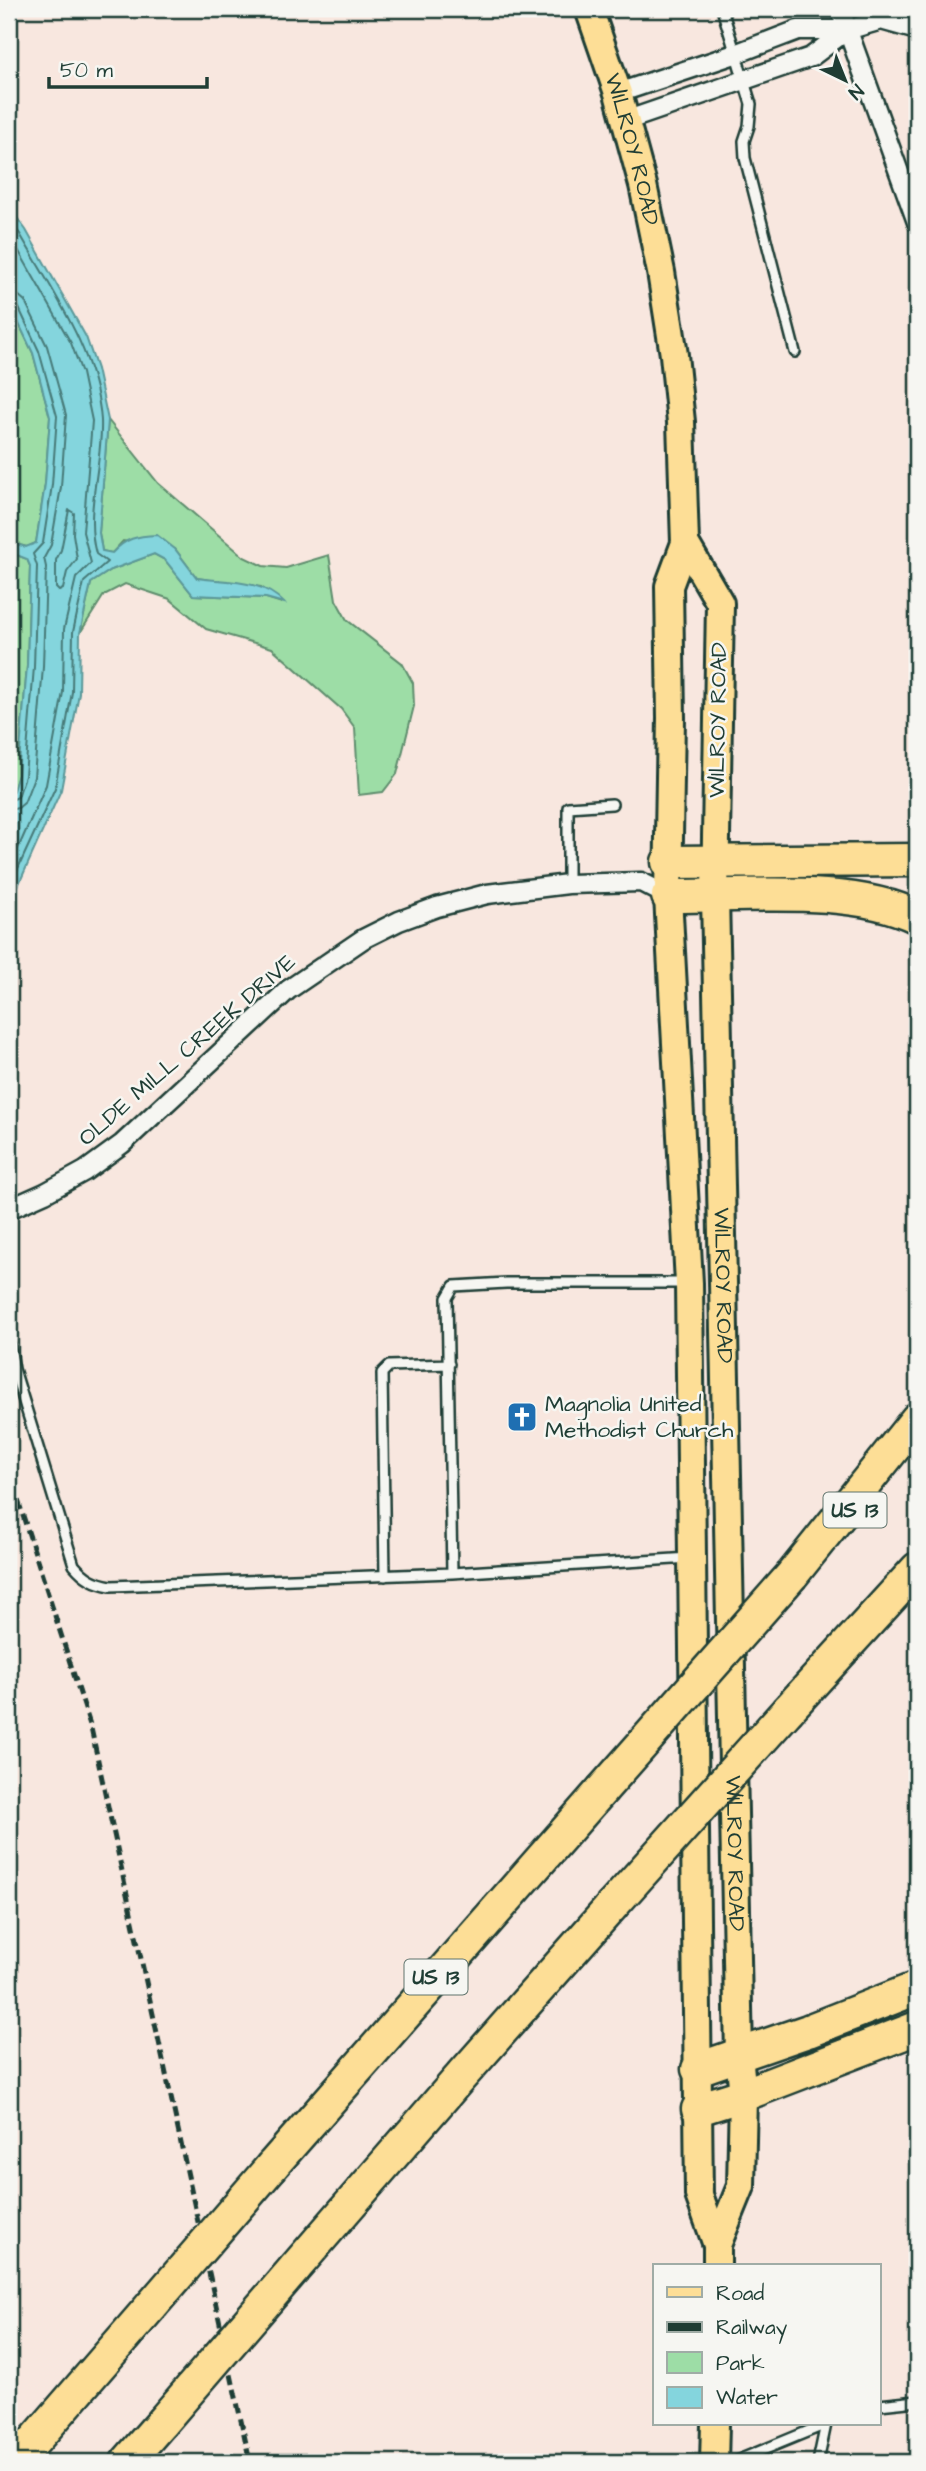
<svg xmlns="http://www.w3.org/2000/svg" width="926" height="2471" viewBox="0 0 926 2471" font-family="'Architects Daughter',sans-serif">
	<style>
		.green { fill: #9ddda6; stroke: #5e8d6d; stroke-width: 2 }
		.water { fill: #84d5dd; stroke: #5c9899; stroke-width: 2 }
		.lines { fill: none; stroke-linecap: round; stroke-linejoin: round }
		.shore { stroke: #477a78; stroke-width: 2 }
		.lane-casing { stroke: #1f3d34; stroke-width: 14 }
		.street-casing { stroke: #1f3d34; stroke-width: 23 }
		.primary-casing { stroke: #1f3d34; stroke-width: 32 }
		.highway-casing { stroke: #1f3d34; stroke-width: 37 }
		.lane { stroke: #f6f6f2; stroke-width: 9 }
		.street { stroke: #f6f6f2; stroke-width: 18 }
		.primary { stroke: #fdde96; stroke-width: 26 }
		.highway { stroke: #fdde96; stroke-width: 32 }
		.rail { stroke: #1f3d34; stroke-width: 5; stroke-dasharray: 10 5; stroke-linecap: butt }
		.highway-bridge-casing { stroke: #1f3d34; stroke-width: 37; stroke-linecap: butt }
		.highway-bridge { stroke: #fdde96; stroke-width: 32 }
		.labels { text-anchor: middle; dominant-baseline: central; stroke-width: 5; stroke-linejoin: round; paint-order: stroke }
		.shield { fill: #f6f6f2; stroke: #60746d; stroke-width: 2 }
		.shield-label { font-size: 21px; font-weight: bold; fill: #1f3d34 }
		.street-label { font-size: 23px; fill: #1f3d34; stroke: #f6f6f2 }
		.poi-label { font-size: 23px; fill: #1f3d34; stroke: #f6f6f2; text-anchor: start }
	</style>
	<rect width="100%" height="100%" fill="#f8e7df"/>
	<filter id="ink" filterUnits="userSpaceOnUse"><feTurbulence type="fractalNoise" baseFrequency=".0143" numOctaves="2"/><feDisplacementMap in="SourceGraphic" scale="14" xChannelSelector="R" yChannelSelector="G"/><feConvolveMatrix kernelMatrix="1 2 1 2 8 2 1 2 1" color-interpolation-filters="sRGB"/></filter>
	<g filter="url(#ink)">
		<path class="green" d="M 9,303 L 33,353 L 50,417 L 45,484 L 36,543 L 27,547 L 9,542 Z
			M 108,420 L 158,483 L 244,557 L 263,566 L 286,568 L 329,555 L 336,600 L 347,620 L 402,663 L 413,683 L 414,706 L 397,774 L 383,792 L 359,795 L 355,728 L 341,709 L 272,648 L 206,629 L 170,599 L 125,584 L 104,595 L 80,633 L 91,583 L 111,570 L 154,554 L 165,560 L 193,595 L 266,598 L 282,603 L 261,587 L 197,578 L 175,549 L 123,541 L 112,553 L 102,551 L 99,533 Z
			M 9,552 L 27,559 L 30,566 L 27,666 L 18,775 L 9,803 Z"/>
		<path class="water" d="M 9,207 L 26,230 L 86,337 L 97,369 L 108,420 L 99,533 L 102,551 L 112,553 C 126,538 136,536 157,535 L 175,549 L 197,578 C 226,582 263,579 284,603 L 266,598 L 193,595 L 165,560 L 154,554 L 111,570 L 91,583 L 80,633 L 79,693 L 61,790 L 18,886 L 9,899 L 9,803 L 18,775 L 27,666 L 30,566 L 27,559 L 9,552 L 9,542 L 26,547 L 36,543 L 45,484 L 50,417 L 33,353 L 9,303 Z"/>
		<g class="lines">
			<path class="shore" d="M 9,219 L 20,234 C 53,292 96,352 101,420 C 103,464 84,511 96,554 L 107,562 L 84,582 L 73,632 L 72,692 L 55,788 L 9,888
				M 9,234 L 71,343 L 82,373 L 92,421 L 83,532 L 91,563 L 76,578 L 64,629 L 63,692 L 46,785 L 9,869
				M 9,293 L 18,295 L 25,301 L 47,346 L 66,415 L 61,487 L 51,545 L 44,558 L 46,567 L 43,667 L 34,777 L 24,803 L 18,808 L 9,810
				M 9,302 L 18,306 L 39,351 L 57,416 L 52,485 L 43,543 L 33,554 L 37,566 L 34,667 L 25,776 L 18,797 L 9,801
				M 69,510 L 74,513 L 73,534 L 77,559 L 67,572 L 63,589 L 59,591 L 56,588 L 56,560 L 61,550 Z"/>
			<g class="lane-casing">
				<path id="lane" d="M 722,9 L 751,104 L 749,126 L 744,141 L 745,158 L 795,352
					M 568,884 L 568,807 L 612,804
					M 9,1341 L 14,1369 L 74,1565 C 85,1578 94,1583 111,1586 L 452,1573 L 690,1558
					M 452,1573 L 447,1298 L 454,1286 L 506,1283 L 685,1283
					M 385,1576 L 382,1373 L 389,1366 L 449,1364
					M 879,2405 L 917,2401
					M 734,2462 L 826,2424
					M 818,2462 L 826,2424"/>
			</g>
			<g class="street-casing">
				<path id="street" d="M 840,9 L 917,222
					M 881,20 L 917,30
					M 618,93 L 735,54 L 798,30 L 847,30 L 881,20
					M 625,121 L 811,57 L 847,30
					M 9,1209 L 45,1193 L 85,1171 L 122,1144 L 288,990 L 363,939 L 399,921 L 437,907 L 487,894 L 568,884 L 641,882 L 668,896"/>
			</g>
			<g class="primary-casing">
				<g id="primary">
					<path id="s1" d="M 589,9 L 618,93 L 643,185 L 661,272 L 674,355 L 681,422 L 685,543 L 669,586 L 671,718 L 668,896 L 689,1283 L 699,2195 L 717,2245 L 717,2266"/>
					<path id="s2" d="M 685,543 L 720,603 L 715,896 L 739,2055 L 743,2095 L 741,2186 L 717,2245"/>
					<path d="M 714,2462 L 715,2424"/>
				</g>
			</g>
			<g class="highway-casing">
				<path id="highway" d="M 668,862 L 917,860
					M 668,896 C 742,897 851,884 917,917
					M 792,1575 L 917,1419
					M 788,1710 L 917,1569
					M 698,2069 L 808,2031 L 917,1988
					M 698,2109 L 743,2095 L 917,2028
					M 272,2166 L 602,1790
					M 294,2269 L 457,2081 L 611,1907
					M 16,2462 L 152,2305
					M 127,2462 L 162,2422"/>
			</g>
			<use href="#lane" class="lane"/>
			<use href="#street" class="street"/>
			<use href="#primary" class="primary"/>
			<use href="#highway" class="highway"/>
			<path class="rail" d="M 9,1472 L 91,1728 L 250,2462"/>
			<g class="highway-bridge-casing">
				<path id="highway-bridge" d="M 602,1790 L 792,1575
					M 611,1907 L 788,1710
					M 152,2305 L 272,2166
					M 162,2422 L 294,2269"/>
			</g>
			<use href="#highway-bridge" class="highway-bridge"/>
		</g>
	</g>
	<defs>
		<g id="church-square" transform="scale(1.575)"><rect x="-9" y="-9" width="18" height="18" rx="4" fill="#1f6fb2" stroke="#f6f6f2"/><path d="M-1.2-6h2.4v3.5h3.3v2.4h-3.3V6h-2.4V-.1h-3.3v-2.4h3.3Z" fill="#fff"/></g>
	</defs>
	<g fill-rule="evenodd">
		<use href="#church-square" x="522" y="1417"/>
	</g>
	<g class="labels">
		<g class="shield">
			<rect x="823.5" y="1492.5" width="63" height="35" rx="5"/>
			<rect x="404.5" y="1959.5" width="63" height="35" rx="5"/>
		</g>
		<g class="shield-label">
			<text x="855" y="1510">US 13</text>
			<text x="436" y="1977">US 13</text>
		</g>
		<g class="street-label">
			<text stroke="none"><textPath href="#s1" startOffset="147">WILROY ROAD</textPath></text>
			<text transform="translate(718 720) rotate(-89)">WILROY ROAD</text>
			<text transform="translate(187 1050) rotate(-41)">OLDE MILL CREEK DRIVE</text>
			<text stroke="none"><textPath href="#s2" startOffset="752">WILROY ROAD</textPath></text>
			<text stroke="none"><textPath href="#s2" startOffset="1320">WILROY ROAD</textPath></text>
		</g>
		<g class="poi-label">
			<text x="545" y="1404">Magnolia United<tspan x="545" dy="26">Methodist Church</tspan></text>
		</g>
	</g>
	<rect width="926" height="2471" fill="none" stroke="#f6f6f2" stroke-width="35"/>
	<rect x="18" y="18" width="891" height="2436" fill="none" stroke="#1f3d34" stroke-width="2.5" filter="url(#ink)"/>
	<rect x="653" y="2264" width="228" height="161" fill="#f6f6f2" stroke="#a0aca6" stroke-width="2"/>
	<rect x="667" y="2287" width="35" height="10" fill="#fdde96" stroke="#a0aca6" stroke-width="2"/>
	<text x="716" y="2300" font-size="21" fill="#1f3d34">Road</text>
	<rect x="667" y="2322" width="35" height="10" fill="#1f3d34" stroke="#a0aca6" stroke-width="2"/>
	<text x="716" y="2334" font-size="21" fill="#1f3d34">Railway</text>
	<rect x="667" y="2352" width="35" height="21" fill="#9ddda6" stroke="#a0aca6" stroke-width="2"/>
	<text x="716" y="2370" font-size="21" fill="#1f3d34">Park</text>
	<rect x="667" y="2387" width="35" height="21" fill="#84d5dd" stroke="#a0aca6" stroke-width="2"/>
	<text x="716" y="2404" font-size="21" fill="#1f3d34">Water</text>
	<g transform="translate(845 80) rotate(137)" stroke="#f6f6f2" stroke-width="5" paint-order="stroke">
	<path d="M0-5L12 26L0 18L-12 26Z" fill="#1f3d34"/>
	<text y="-10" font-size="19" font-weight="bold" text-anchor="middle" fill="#1f3d34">N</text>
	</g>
	<path d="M49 77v10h158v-10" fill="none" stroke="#1f3d34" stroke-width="3.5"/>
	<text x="60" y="77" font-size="21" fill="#1f3d34" stroke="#f6f6f2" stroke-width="5" paint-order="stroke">50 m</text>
</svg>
